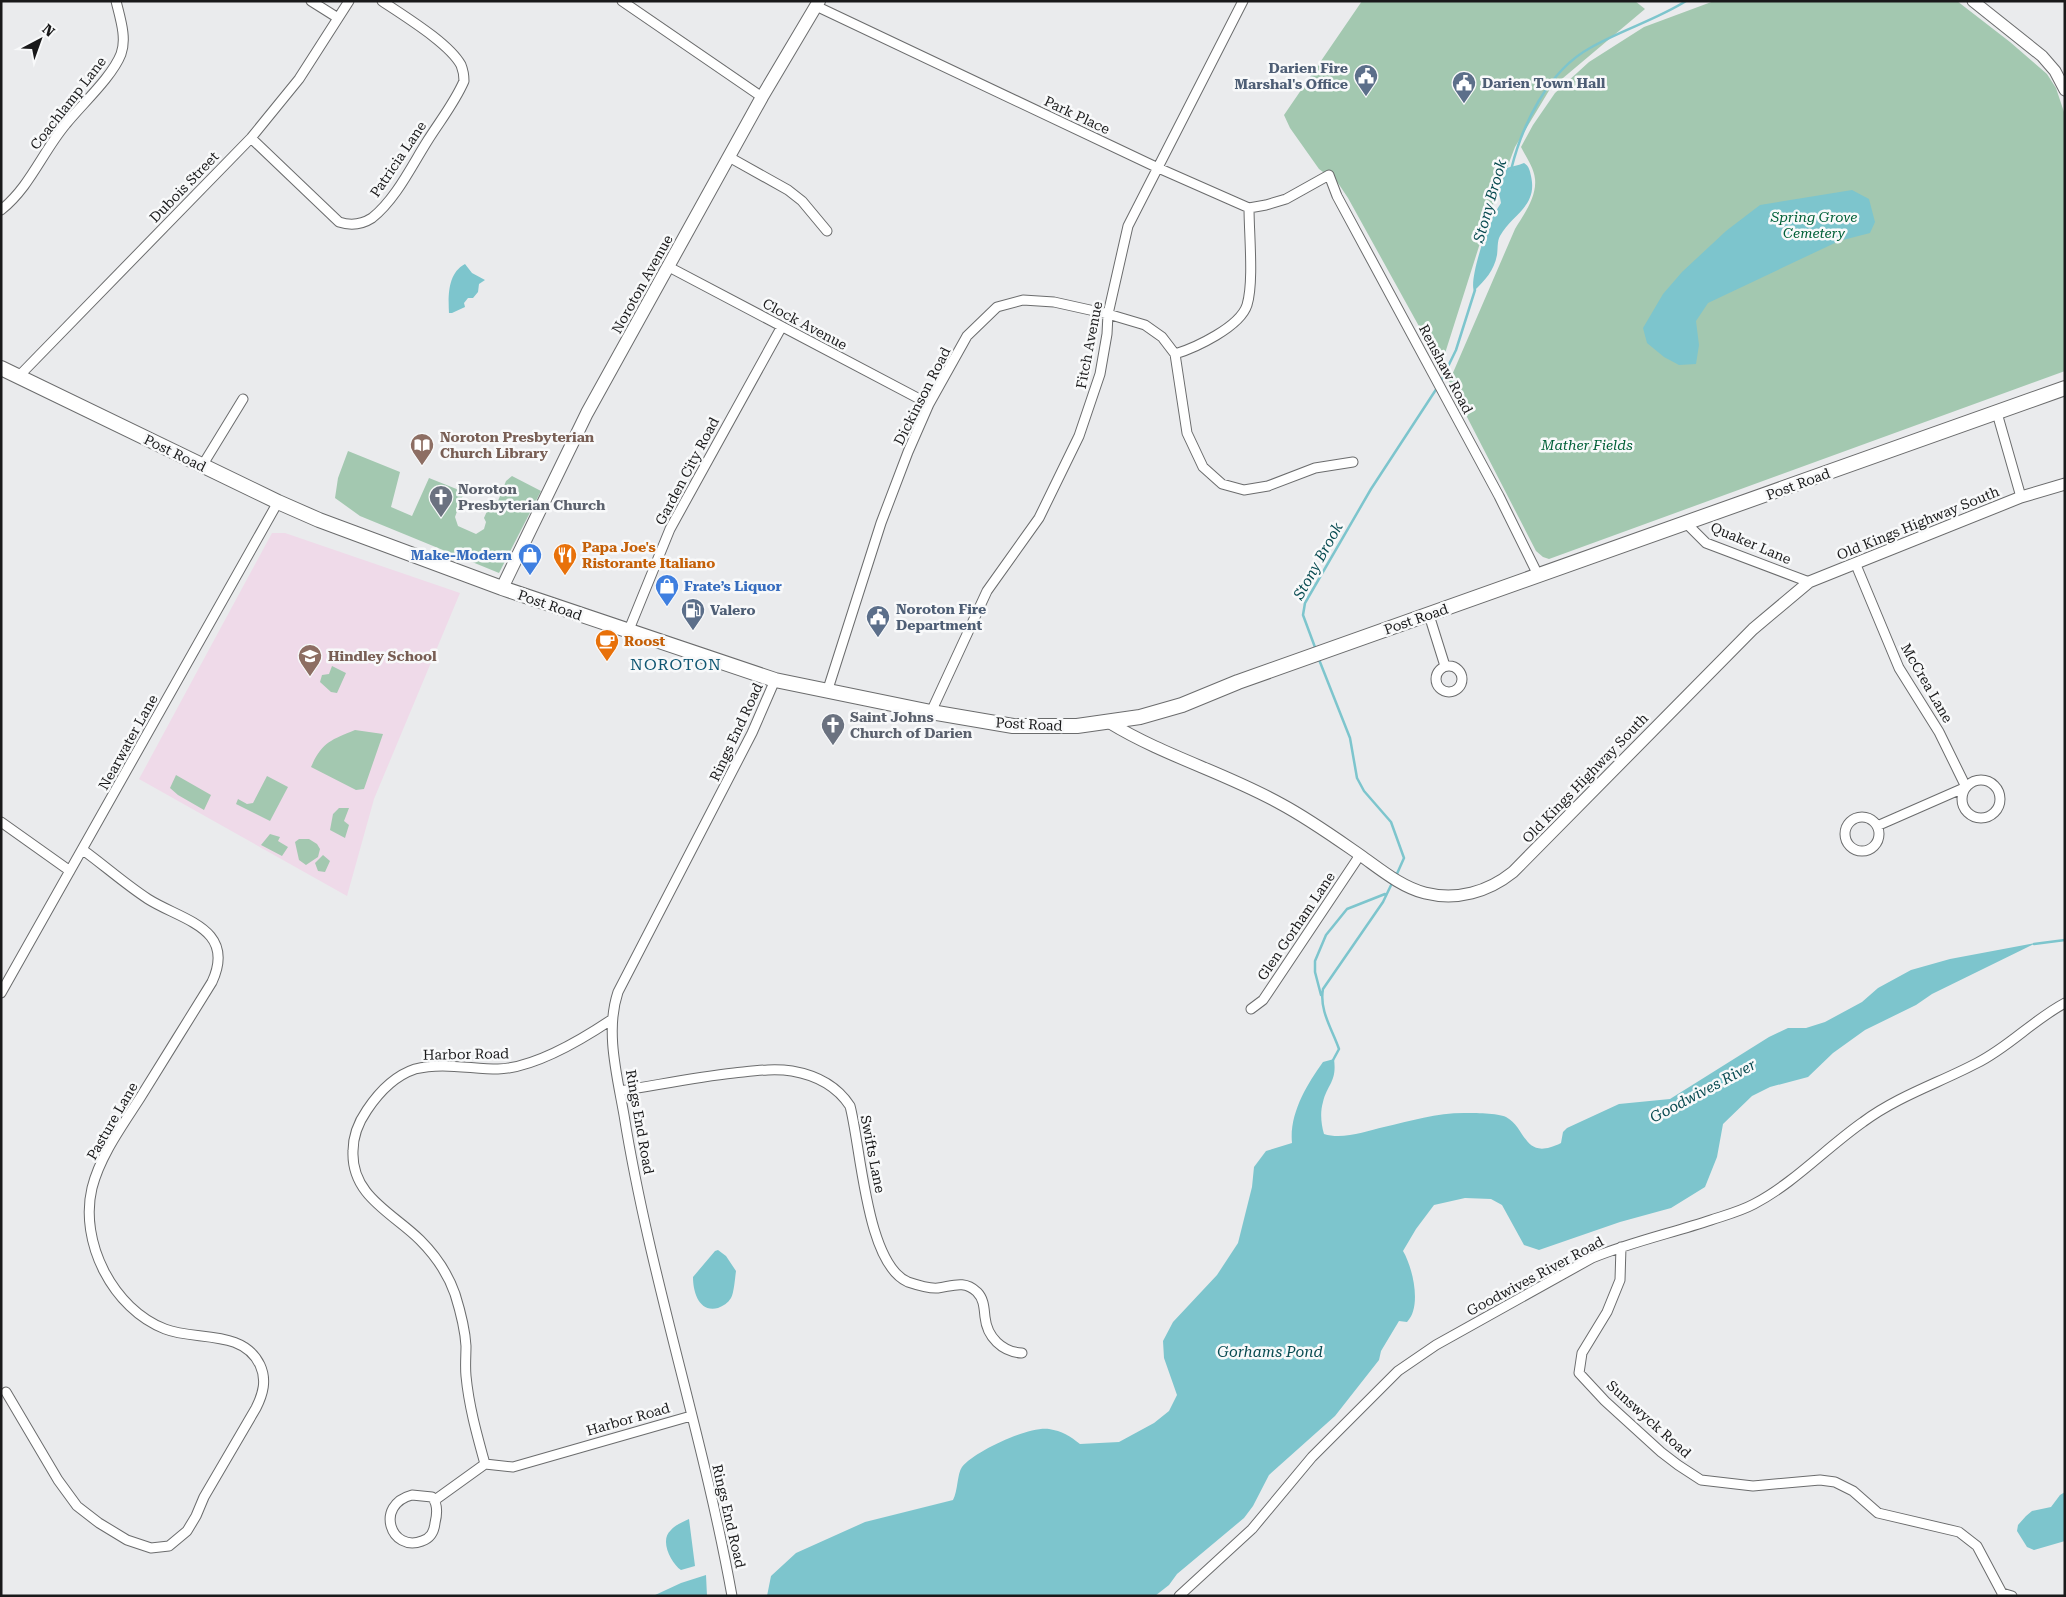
<svg xmlns="http://www.w3.org/2000/svg" width="2066" height="1597" viewBox="0 0 2066 1597" font-family="'Roboto Serif',serif">
	<style>
		.education { fill: #efdae9 }
		.green { fill: #a3c8b0 }
		.water { fill: #7dc5cd }
		.lines { fill: none; stroke-linecap: round; stroke-linejoin: round }
		.stream { stroke: #7dc5cd; stroke-width: 2.5 }
		.minor-casing { stroke: #6b6c6d; stroke-width: 11 }
		.tertiary-casing { stroke: #6b6c6d; stroke-width: 13 }
		.secondary-casing { stroke: #6b6c6d; stroke-width: 14 }
		.primary-casing { stroke: #6b6c6d; stroke-width: 16 }
		.minor { stroke: #fff; stroke-width: 9 }
		.tertiary { stroke: #fff; stroke-width: 11 }
		.secondary { stroke: #fff; stroke-width: 12 }
		.primary { stroke: #fff; stroke-width: 14 }
		.labels { text-anchor: middle; dominant-baseline: central; stroke-width: 5; stroke-linejoin: round; paint-order: stroke }
		.service-label { font-size: 14px; font-weight: bold; fill: #4e5e75; stroke: #f8f9fa; text-anchor: start }
		.street-label { font-size: 14px; fill: #19191a; stroke: #f8f9fa }
		.park-label { font-size: 14px; font-style: italic; fill: #016038; stroke: #f8f9fa }
		.education-label { font-size: 14px; font-weight: bold; fill: #785e54; stroke: #f8f9fa; text-anchor: start }
		.worship-label { font-size: 14px; font-weight: bold; fill: #5b616d; stroke: #f8f9fa; text-anchor: start }
		.food-label { font-size: 14px; font-weight: bold; fill: #c56008; stroke: #f8f9fa; text-anchor: start }
		.shop-label { font-size: 14px; font-weight: bold; fill: #366cbe; stroke: #f8f9fa; text-anchor: end }
		.water-label { font-size: 15px; font-style: italic; fill: #084b51; stroke: #f8f9fa }
		.quarter-label { font-size: 16px; letter-spacing: 1px; fill: #0f5672; stroke: #f8f9fa }
	</style>
	<rect width="100%" height="100%" fill="#eaebed"/>
	<path class="education" d="M 272,533 L 285,533 L 460,593 L 374,799 L 347,896 L 139,779 Z"/>
	<path class="green" d="M 1362,1 L 1635,1 L 1645,9 L 1550,89 L 1515,147 L 1488,218 L 1441,366 L 1348,198 L 1338,183 L 1319,169 L 1290,128 L 1284,115 Z
		M 1714,1 L 1957,1 L 2010,42 L 2047,74 L 2056,88 L 2065,115 L 2065,371 L 1549,559 L 1543,557 L 1536,551 L 1449,382 L 1515,229 C 1523,216 1537,197 1535,179 C 1534,168 1526,157 1521,147 L 1533,125 L 1555,93 L 1589,62 L 1644,27 Z
		M 348,451 L 400,472 L 391,507 L 412,516 L 429,478 L 464,492 L 455,517 L 458,526 L 476,534 L 484,529 L 486,522 L 484,518 L 492,500 L 498,501 L 506,481 L 512,476 L 541,491 L 499,573 L 360,516 L 335,498 L 338,478 Z
		M 332,666 L 346,673 L 337,693 L 331,692 L 320,682 L 322,675 L 329,674 Z
		M 355,730 L 383,734 L 364,789 L 356,790 L 311,767 C 322,742 331,740 355,730 Z
		M 176,775 L 211,795 L 204,810 L 178,795 L 170,788 Z
		M 267,776 L 288,787 L 270,821 L 236,804 L 238,799 L 247,804 L 253,803 Z
		M 339,808 L 349,808 L 344,821 L 349,825 L 345,838 L 330,830 L 333,814 Z
		M 270,834 L 280,837 L 278,841 L 288,847 L 282,856 L 261,845 Z
		M 299,839 L 309,839 L 317,844 L 320,849 L 318,857 L 306,865 L 299,860 L 295,842 Z
		M 323,855 L 330,861 L 325,872 L 318,871 L 315,863 Z"/>
	<path class="water" d="M 1524,163 C 1529,166 1530,171 1531,176 C 1538,207 1512,214 1500,236 C 1497,241 1498,249 1497,255 C 1494,271 1485,280 1474,291 C 1469,280 1486,229 1493,216 C 1495,212 1498,208 1501,203 C 1500,193 1491,174 1504,169 C 1511,166 1518,166 1524,163 Z
		M 1852,190 L 1869,199 L 1875,222 L 1870,233 L 1839,241 L 1708,303 L 1696,321 L 1699,345 L 1696,364 L 1679,365 L 1664,357 L 1647,343 L 1643,328 L 1663,294 L 1682,272 L 1726,231 L 1760,205 Z
		M 465,264 L 472,273 L 485,280 L 479,284 L 478,292 L 473,298 L 468,298 L 464,303 L 465,307 L 452,313 L 449,313 C 448,295 448,273 465,264 Z
		M 2036,943 L 1932,994 L 1916,1005 L 1865,1030 L 1833,1053 L 1808,1077 L 1770,1087 L 1752,1096 L 1723,1124 L 1717,1157 L 1705,1187 L 1671,1208 L 1620,1222 L 1539,1250 L 1524,1245 L 1502,1205 L 1491,1199 L 1465,1198 L 1434,1205 L 1416,1229 L 1403,1251 C 1413,1268 1422,1307 1407,1322 L 1399,1321 L 1381,1351 L 1379,1360 L 1335,1416 L 1269,1475 L 1253,1506 L 1244,1518 L 1177,1574 L 1169,1585 L 1155,1596 L 767,1596 L 771,1576 L 796,1553 L 865,1522 L 953,1500 C 958,1491 957,1474 962,1467 C 975,1451 1029,1426 1049,1429 C 1062,1431 1070,1436 1080,1444 L 1119,1442 L 1154,1423 L 1169,1411 L 1177,1395 L 1164,1358 L 1163,1341 L 1173,1322 L 1217,1275 L 1238,1243 L 1252,1187 L 1254,1167 L 1266,1151 L 1292,1143 C 1289,1114 1307,1084 1323,1062 L 1334,1059 C 1337,1082 1328,1083 1323,1102 C 1320,1112 1321,1124 1324,1134 C 1343,1140 1366,1131 1384,1127 C 1410,1121 1437,1113 1464,1113 C 1474,1113 1498,1113 1506,1117 C 1527,1128 1523,1162 1561,1143 L 1563,1132 L 1567,1128 L 1619,1104 L 1670,1099 L 1769,1037 L 1788,1028 L 1806,1028 L 1825,1022 L 1862,1002 L 1878,988 L 1911,970 L 1950,959 Z
		M 718,1250 L 726,1256 L 736,1271 C 735,1278 734,1293 731,1298 C 728,1303 723,1306 718,1308 C 699,1313 693,1292 693,1277 L 715,1251 Z
		M 2065,1492 L 2065,1541 L 2034,1550 L 2027,1547 L 2017,1531 L 2018,1525 L 2026,1516 L 2032,1511 L 2051,1507 L 2060,1495 Z
		M 689,1519 L 695,1566 L 681,1570 C 671,1563 659,1540 671,1530 C 675,1525 683,1522 689,1519 Z
		M 706,1575 L 707,1596 L 653,1596 L 681,1583 Z"/>
	<g class="lines">
		<path class="stream" d="M 1511,170 C 1522,125 1548,71 1590,48 C 1621,30 1656,20 1686,1
			M 1440,383 L 1456,350 L 1475,290
			M 1316,650 L 1303,615 L 1305,603 L 1371,489 L 1437,388
			M 1318,657 L 1350,738 L 1357,778 L 1364,791 L 1391,822 L 1404,858 L 1396,876
			M 2034,944 L 2065,940
			M 1321,995 L 1315,972 L 1315,961 L 1326,935 L 1347,909 L 1385,894
			M 1332,1062 L 1339,1049 C 1332,1029 1319,1010 1323,989 L 1383,902 L 1393,881"/>
		<g class="minor-casing">
			<path id="minor" d="M 311,1 L 338,18
				M 622,1 L 762,97
				M 816,6 L 1156,167 L 1249,208 L 1266,205 L 1286,199 L 1329,175 L 1337,196 L 1499,496 L 1538,575
				M 251,138 L 339,222 C 351,226 361,225 372,218 C 396,199 412,165 428,140 C 440,121 455,102 464,81 C 464,75 463,70 461,65 C 449,43 404,16 382,1
				M 729,157 L 788,190 L 802,201 L 827,231
				M 1249,208 C 1249,234 1254,282 1247,305 C 1240,327 1195,348 1175,354 L 1187,433 L 1203,467 L 1222,484 L 1244,490 L 1268,486 L 1315,468 L 1353,462
				M 1,210 C 30,187 43,151 66,124 C 82,104 112,77 121,54 C 127,38 120,18 116,1
				M 669,267 L 929,404
				M 18,377 L 251,138 L 299,79 L 349,1
				M 1997,413 L 2021,497
				M 202,466 L 243,399
				M 1687,524 L 1706,543 L 1809,582
				M 1856,565 L 1899,668 L 1939,732 L 1966,787 L 1877,826
				M 1429,615 L 1445,666
				M 628,632 L 670,529 L 781,328
				M1436 679a13 13 0 1 1 26 0a13 13 0 1 1-26 0Z
				M 827,692 L 881,523 L 908,452 L 929,404 L 967,336 L 997,307 L 1023,300 L 1054,302 L 1108,314 L 1145,325 L 1162,337 L 1175,354
				M 931,712 L 987,591 L 1039,518 L 1079,436 L 1100,374 L 1107,334 L 1108,314 L 1128,226 L 1243,1
				M1962 799a19 19 0 1 1 38 0a19 19 0 1 1-38 0Z
				M1845 834a17 17 0 1 1 34 0a17 17 0 1 1-34 0Z
				M 1,822 L 70,871
				M 1,993 L 278,502
				M 1251,1009 L 1263,1000 L 1360,855
				M 620,1091 C 658,1085 696,1077 734,1073 C 754,1071 773,1068 792,1071 C 815,1075 837,1086 850,1106 C 861,1147 866,1264 908,1282 C 917,1285 929,1289 938,1288 C 953,1286 964,1280 977,1292 C 984,1299 984,1308 985,1317 C 987,1337 1002,1352 1022,1353
				M 1621,1247 L 1620,1280 L 1607,1312 L 1582,1353 L 1579,1373 L 1605,1401 L 1661,1452 L 1678,1465 L 1701,1480 L 1753,1486 L 1820,1480 L 1835,1482 L 1853,1491 L 1878,1513 L 1959,1532 L 1977,1546 L 2002,1593 L 2002,1596
				M 6,1392 L 58,1480 L 77,1506 L 99,1523 L 127,1540 L 151,1548 L 169,1546 L 187,1531 L 196,1516 L 204,1497 L 256,1408 C 263,1394 267,1380 260,1365 C 243,1329 195,1341 165,1329 C 113,1309 79,1242 92,1188 C 100,1156 122,1126 140,1098 C 164,1059 188,1021 212,982 C 237,928 181,920 148,899 C 125,884 105,866 83,850
				M 485,1464 C 477,1435 469,1407 466,1376 C 465,1366 466,1356 466,1346 C 465,1328 460,1310 455,1294 C 448,1274 435,1255 420,1240 C 393,1213 351,1196 353,1151 C 353,1135 358,1123 367,1110 C 379,1092 394,1076 415,1069 C 442,1062 471,1069 498,1069 C 535,1068 581,1040 611,1020
				M 412,1495 L 432,1497 C 438,1504 437,1515 435,1523 C 434,1532 431,1538 422,1541 C 391,1553 374,1505 412,1495 Z
				M 435,1500 L 485,1464 L 513,1467 L 691,1416
				M 2002,1593 L 2012,1596
				M 732,1596 C 703,1434 650,1277 624,1115 C 617,1075 605,1031 618,992 L 752,733 L 775,680
				M 1179,1596 L 1252,1529 L 1312,1457 L 1398,1371 L 1436,1345 L 1592,1258 C 1631,1242 1672,1233 1711,1220 C 1726,1215 1741,1211 1754,1204 C 1794,1183 1826,1148 1863,1122 C 1898,1096 1939,1083 1977,1063 C 2009,1047 2033,1020 2065,1003"/>
		</g>
		<g class="tertiary-casing">
			<path id="tertiary" d="M 1973,1 L 2042,56 L 2055,71 L 2065,90
				M 1110,723 C 1164,756 1226,773 1281,804 C 1309,819 1334,837 1360,855 C 1380,869 1401,887 1425,893 C 1457,901 1488,892 1513,872 L 1753,629 L 1809,582 L 2021,497 L 2065,484"/>
		</g>
		<g class="secondary-casing">
			<path id="secondary" d="M 502,588 L 587,413 L 762,97 L 819,1"/>
		</g>
		<g class="primary-casing">
			<path id="primary" d="M 1,368 L 278,502 L 319,520 L 502,588 L 775,680 L 931,712 L 1013,726 L 1077,726 L 1140,717 L 1182,705 L 1238,682 L 2065,388"/>
		</g>
		<use href="#minor" class="minor"/>
		<use href="#tertiary" class="tertiary"/>
		<use href="#secondary" class="secondary"/>
		<use href="#primary" class="primary"/>
	</g>
	<defs>
		<g id="civic-pin" transform="scale(1.25)"><path d="M0 17L-7.5 6A9.5 9.5 0 1 1 7.5 6Z" fill="#5c6f8a" stroke="#f8f9fa"/><path d="M-.6-6.5H3V-4.5H.6V-3L4-1V1h2V6H-6V1h2V-1L-.6-3ZM-1.2 2.5V6h2.4V2.5Z" fill="#fff"/></g>
		<g id="library-pin" transform="scale(1.25)"><path d="M0 17L-7.5 6A9.5 9.5 0 1 1 7.5 6Z" fill="#8d6e63" stroke="#f8f9fa"/><path d="M-6-4Q-3-5.5-.7-3.5V5Q-3 3-6 4ZM6-4Q3-5.5 .7-3.5V5Q3 3 6 4Z" fill="#fff"/></g>
		<g id="church-pin" transform="scale(1.25)"><path d="M0 17L-7.5 6A9.5 9.5 0 1 1 7.5 6Z" fill="#6b7280" stroke="#f8f9fa"/><path d="M-1.2-6h2.4v3.5h3.3v2.4h-3.3V6h-2.4V-.1h-3.3v-2.4h3.3Z" fill="#fff"/></g>
		<g id="shop-pin" transform="scale(1.25)"><path d="M0 17L-7.5 6A9.5 9.5 0 1 1 7.5 6Z" fill="#3f7fe0" stroke="#f8f9fa"/><path d="M-5-2.5h2.3a2.7 3.5 0 0 1 5.4 0H5L5.5 6h-11ZM-1.5-2.5h3a1.5 2.3 0 0 0-3 0Z" fill="#fff"/></g>
		<g id="restaurant-pin" transform="scale(1.25)"><path d="M0 17L-7.5 6A9.5 9.5 0 1 1 7.5 6Z" fill="#e8710a" stroke="#f8f9fa"/><path d="M-5-6h1v4h1v-4h1v4h1v-4h1v5L-1.5 .5V6h-2V.5L-5-1ZM5-6V6H3V1.5H1.5Q1.5-4 5-6Z" fill="#fff"/></g>
		<g id="fuel-pin" transform="scale(1.25)"><path d="M0 17L-7.5 6A9.5 9.5 0 1 1 7.5 6Z" fill="#5c6f8a" stroke="#f8f9fa"/><path d="M-5.5-6h7V0h2V4h1.3V-2.5L3-4.5l.8-.8L6-3V5H2.5V1h-1V6h-7ZM-4.2-4.7v3.2H.2V-4.7Z" fill="#fff"/></g>
		<g id="cafe-pin" transform="scale(1.25)"><path d="M0 17L-7.5 6A9.5 9.5 0 1 1 7.5 6Z" fill="#e8710a" stroke="#f8f9fa"/><path d="M-5.5-4.5H6V0H3Q3 3.5 0 3.5H-2.5Q-5.5 3.5-5.5 0ZM3-3.2v2h1.7v-2ZM-6 4.5H4V6H-6Z" fill="#fff"/></g>
		<g id="school-pin" transform="scale(1.25)"><path d="M0 17L-7.5 6A9.5 9.5 0 1 1 7.5 6Z" fill="#8d6e63" stroke="#f8f9fa"/><path d="M0-5L7-2L0 1L-7-2ZM-4 1L0 2.5L4 1V4Q0 6-4 4Z" fill="#fff"/></g>
	</defs>
	<g fill-rule="evenodd">
		<use href="#civic-pin" x="1366" y="76"/>
		<use href="#civic-pin" x="1464" y="83"/>
		<use href="#library-pin" x="422" y="445"/>
		<use href="#church-pin" x="441" y="497"/>
		<use href="#shop-pin" x="530" y="555"/>
		<use href="#restaurant-pin" x="565" y="555"/>
		<use href="#shop-pin" x="667" y="586"/>
		<use href="#fuel-pin" x="693" y="610"/>
		<use href="#civic-pin" x="878" y="617"/>
		<use href="#cafe-pin" x="607" y="641"/>
		<use href="#school-pin" x="310" y="656"/>
		<use href="#church-pin" x="833" y="725"/>
	</g>
	<g class="labels">
		<g class="service-label">
			<text x="1348" y="68" text-anchor="end">Darien Fire<tspan x="1348" dy="16">Marshal's Office</tspan></text>
			<text x="1482" y="83">Darien Town Hall</text>
			<text x="896" y="609">Noroton Fire<tspan x="896" dy="16">Department</tspan></text>
			<text x="710" y="610">Valero</text>
		</g>
		<g class="street-label">
			<text transform="translate(68 103) rotate(-52)">Coachlamp Lane</text>
			<text transform="translate(1077 115) rotate(25)">Park Place</text>
			<text transform="translate(398 159) rotate(-56)">Patricia Lane</text>
			<text transform="translate(184 187) rotate(-46)">Dubois Street</text>
			<text transform="translate(642 284) rotate(-61)">Noroton Avenue</text>
			<text transform="translate(805 324) rotate(28)">Clock Avenue</text>
			<text transform="translate(1089 345) rotate(-79)">Fitch Avenue</text>
			<text transform="translate(1446 369) rotate(62)">Renshaw Road</text>
			<text transform="translate(922 396) rotate(-63)">Dickinson Road</text>
			<text transform="translate(175 453) rotate(26)">Post Road</text>
			<text transform="translate(687 471) rotate(-62)">Garden City Road</text>
			<text transform="translate(1798 484) rotate(-20)">Post Road</text>
			<text transform="translate(1918 523) rotate(-22)">Old Kings Highway South</text>
			<text transform="translate(1751 543) rotate(23)">Quaker Lane</text>
			<text transform="translate(550 605) rotate(19)">Post Road</text>
			<text transform="translate(1416 619) rotate(-19)">Post Road</text>
			<text transform="translate(1927 683) rotate(60)">McCrea Lane</text>
			<text transform="translate(1029 724) rotate(3)">Post Road</text>
			<text transform="translate(736 732) rotate(-65)">Rings End Road</text>
			<text transform="translate(128 742) rotate(-61)">Nearwater Lane</text>
			<text transform="translate(1585 778) rotate(-46)">Old Kings Highway South</text>
			<text transform="translate(1296 926) rotate(-56)">Glen Gorham Lane</text>
			<text transform="translate(466 1054) rotate(-1)">Harbor Road</text>
			<text transform="translate(112 1121) rotate(-60)">Pasture Lane</text>
			<text transform="translate(640 1122) rotate(80)">Rings End Road</text>
			<text transform="translate(873 1154) rotate(79)">Swifts Lane</text>
			<text transform="translate(1535 1276) rotate(-28)">Goodwives River Road</text>
			<text transform="translate(628 1419) rotate(-16)">Harbor Road</text>
			<text transform="translate(1649 1419) rotate(42)">Sunswyck Road</text>
			<text transform="translate(729 1516) rotate(77)">Rings End Road</text>
		</g>
		<g class="park-label">
			<text x="1814" y="217">Spring Grove<tspan x="1814" dy="16">Cemetery</tspan></text>
			<text x="1587" y="445">Mather Fields</text>
		</g>
		<g class="education-label">
			<text x="440" y="437">Noroton Presbyterian<tspan x="440" dy="16">Church Library</tspan></text>
			<text x="328" y="656">Hindley School</text>
		</g>
		<g class="worship-label">
			<text x="458" y="489">Noroton<tspan x="458" dy="16">Presbyterian Church</tspan></text>
			<text x="850" y="717">Saint Johns<tspan x="850" dy="16">Church of Darien</tspan></text>
		</g>
		<g class="food-label">
			<text x="582" y="547">Papa Joe's<tspan x="582" dy="16">Ristorante Italiano</tspan></text>
			<text x="624" y="641">Roost</text>
		</g>
		<g class="shop-label">
			<text x="512" y="555">Make-Modern</text>
			<text x="684" y="586" text-anchor="start">Frate’s Liquor</text>
		</g>
		<g class="water-label">
			<text transform="translate(1490 201) rotate(-74)">Stony Brook</text>
			<text transform="translate(1318 561) rotate(-61)">Stony Brook</text>
			<text transform="translate(1703 1091) rotate(-28)">Goodwives River</text>
			<text x="1270" y="1352">Gorhams Pond</text>
		</g>
		<g class="quarter-label">
			<text x="676" y="664">NOROTON</text>
		</g>
	</g>
	<rect width="2066" height="1597" fill="none" stroke="#19191a" stroke-width="5"/>
	<g transform="translate(40 40) rotate(41)" stroke="#f8f9fa" stroke-width="4" paint-order="stroke">
	<path d="M0-4L9 19L0 12L-9 19Z" fill="#19191a"/>
	<text y="-8" font-size="14" font-weight="bold" text-anchor="middle" fill="#19191a">N</text>
	</g>
</svg>
